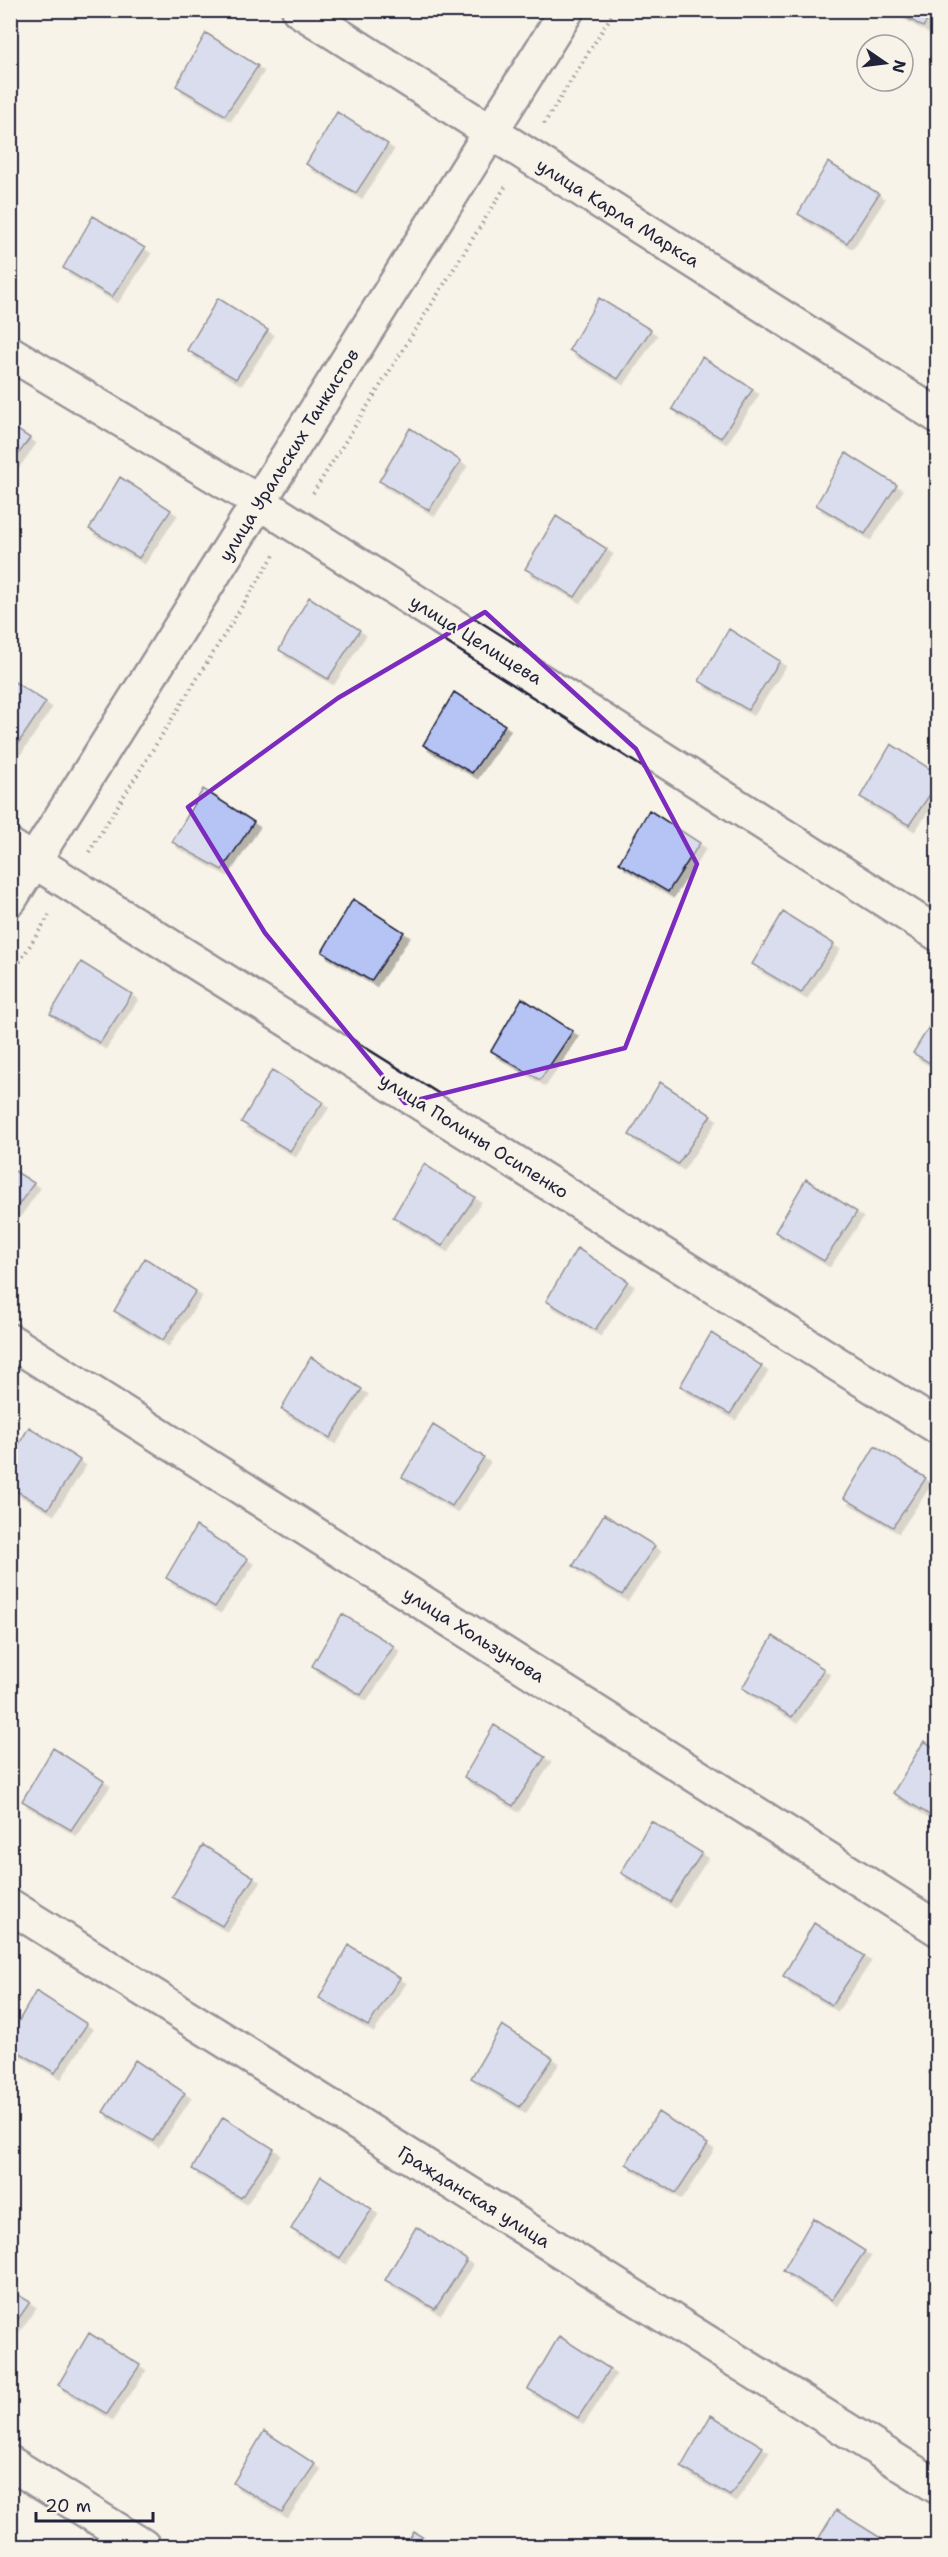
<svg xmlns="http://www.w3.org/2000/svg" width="948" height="2557" viewBox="0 0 948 2557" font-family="'Shantell Sans',sans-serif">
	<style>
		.building { fill: #b5c4f4; stroke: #22223b; stroke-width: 1.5; filter: url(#shadow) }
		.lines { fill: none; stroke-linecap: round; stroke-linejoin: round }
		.minor-casing { stroke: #22223b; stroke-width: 38 }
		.major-casing { stroke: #22223b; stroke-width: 38 }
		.path { stroke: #22223b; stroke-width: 4; stroke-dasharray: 1.5 4.5; stroke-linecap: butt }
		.minor { stroke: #f7f3e8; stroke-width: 33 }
		.major { stroke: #f7f3e8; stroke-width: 33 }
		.marked { fill: none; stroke: #7b2cbf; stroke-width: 4.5; stroke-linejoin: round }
		.labels { text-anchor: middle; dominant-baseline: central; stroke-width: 4.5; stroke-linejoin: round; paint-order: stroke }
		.street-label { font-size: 18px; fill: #22223b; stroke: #f7f3e8 }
	</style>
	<defs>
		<filter id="shadow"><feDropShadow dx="5.5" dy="5.5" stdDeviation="0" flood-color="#0004"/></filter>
	</defs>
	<rect width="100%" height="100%" fill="#f7f3e8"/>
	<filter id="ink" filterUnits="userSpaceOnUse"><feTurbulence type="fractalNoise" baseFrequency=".0167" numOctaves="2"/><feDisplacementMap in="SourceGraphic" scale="12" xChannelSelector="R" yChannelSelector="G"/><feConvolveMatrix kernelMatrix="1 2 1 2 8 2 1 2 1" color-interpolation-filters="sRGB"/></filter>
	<g filter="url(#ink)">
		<path class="building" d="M 894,10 L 934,10 L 923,27 Z
			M 206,33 L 258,66 L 225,115 L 176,86 Z
			M 337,112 L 388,144 L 356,193 L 306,164 Z
			M 828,162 L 879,194 L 847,243 L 798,214 Z
			M 93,216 L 145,248 L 112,297 L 63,268 Z
			M 218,298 L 268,330 L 236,379 L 187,350 Z
			M 599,298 L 651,330 L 618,379 L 569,350 Z
			M 702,357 L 753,389 L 721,438 L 672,409 Z
			M 10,425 L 30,438 L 10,466 Z
			M 410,428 L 461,461 L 429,510 L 379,481 Z
			M 846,453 L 897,485 L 865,534 L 816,505 Z
			M 120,477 L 171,510 L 139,558 L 89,529 Z
			M 556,516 L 607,549 L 575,597 L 525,569 Z
			M 309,597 L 360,630 L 328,679 L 279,650 Z
			M 729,629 L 780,661 L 748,710 L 699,681 Z
			M 10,679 L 46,702 L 13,751 L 10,749 Z
			M 454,692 L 505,725 L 472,773 L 423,745 Z
			M 891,744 L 938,774 L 938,783 L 909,825 L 860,797 Z
			M 203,789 L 254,822 L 222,870 L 172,842 Z
			M 649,810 L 700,843 L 668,892 L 619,863 Z
			M 353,899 L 404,932 L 371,981 L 322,952 Z
			M 783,912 L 834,944 L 801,993 L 752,964 Z
			M 81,962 L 132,994 L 100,1043 L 50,1014 Z
			M 522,998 L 573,1031 L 540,1080 L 491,1051 Z
			M 938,1012 L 938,1068 L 913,1053 Z
			M 272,1070 L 323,1102 L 290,1151 L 241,1122 Z
			M 660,1082 L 711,1115 L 678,1164 L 629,1135 Z
			M 424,1164 L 475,1197 L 442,1246 L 393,1217 Z
			M 10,1168 L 34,1183 L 10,1217 Z
			M 806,1179 L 857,1212 L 824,1261 L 775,1232 Z
			M 577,1248 L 628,1281 L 595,1330 L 546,1301 Z
			M 145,1258 L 196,1291 L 163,1340 L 114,1311 Z
			M 711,1333 L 762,1366 L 730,1414 L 680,1386 Z
			M 311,1357 L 362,1389 L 330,1438 L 281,1409 Z
			M 433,1425 L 484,1457 L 452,1506 L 402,1477 Z
			M 29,1427 L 80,1460 L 48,1509 L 10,1487 L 10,1459 Z
			M 875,1446 L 926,1478 L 893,1527 L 844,1498 Z
			M 604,1514 L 655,1546 L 622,1595 L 573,1566 Z
			M 196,1526 L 248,1559 L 215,1607 L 166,1578 Z
			M 342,1614 L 394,1646 L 361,1695 L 312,1666 Z
			M 773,1636 L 824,1669 L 792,1717 L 742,1688 Z
			M 494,1725 L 545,1757 L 513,1806 L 464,1777 Z
			M 924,1741 L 938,1750 L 938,1820 L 893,1793 Z
			M 53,1748 L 104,1781 L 71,1830 L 22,1801 Z
			M 651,1821 L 702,1853 L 670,1902 L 621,1873 Z
			M 203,1845 L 254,1877 L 222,1926 L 172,1897 Z
			M 814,1923 L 865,1956 L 832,2005 L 783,1976 Z
			M 349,1945 L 400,1978 L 368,2026 L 319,1998 Z
			M 36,1991 L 87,2024 L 55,2073 L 10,2047 L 10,2036 Z
			M 502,2025 L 553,2058 L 520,2107 L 471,2078 Z
			M 938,2059 L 938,2078 L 929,2073 Z
			M 135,2060 L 185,2093 L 153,2141 L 103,2112 Z
			M 658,2112 L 708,2144 L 676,2193 L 626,2164 Z
			M 223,2117 L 274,2149 L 241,2198 L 192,2169 Z
			M 321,2176 L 372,2209 L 340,2258 L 291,2229 Z
			M 813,2218 L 865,2251 L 832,2300 L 783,2271 Z
			M 416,2227 L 467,2260 L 435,2309 L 385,2280 Z
			M 10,2290 L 30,2302 L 10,2331 Z
			M 89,2333 L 140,2365 L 107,2414 L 58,2385 Z
			M 559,2336 L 610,2369 L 578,2418 L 528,2389 Z
			M 711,2415 L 763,2447 L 730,2496 L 681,2467 Z
			M 264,2431 L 315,2464 L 282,2512 L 233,2483 Z
			M 836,2510 L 887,2542 L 884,2546 L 814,2546 Z
			M 414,2532 L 437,2546 L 405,2546 Z"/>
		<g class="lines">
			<g class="minor-casing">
				<path id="minor" d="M 10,353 L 259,502 L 938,934
					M 10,846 L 938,1427
					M 10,899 L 567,10
					M 10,1341 L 938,1929
					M 10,1906 L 938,2487
					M 10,2463 L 143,2546"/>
			</g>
			<g class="major-casing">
				<path id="major" d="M 299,10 L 938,416"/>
			</g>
			<path class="path" d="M 544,124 L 615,10
				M 313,493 L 507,184
				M 89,852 L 274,555
				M 10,977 L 50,914"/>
			<use href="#minor" class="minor"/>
			<use href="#major" class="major"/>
		</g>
	</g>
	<path d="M0 0H948V2557H0ZM 485,612 L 636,749 L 697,864 L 625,1048 L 405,1103 L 265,933 L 188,807 L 338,698 Z" fill="#f7f3e8" fill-opacity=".55" fill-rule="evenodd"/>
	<path class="marked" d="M 485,612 L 636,749 L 697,864 L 625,1048 L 405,1103 L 265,933 L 188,807 L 338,698 Z"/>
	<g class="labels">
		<g class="street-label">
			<text transform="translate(618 213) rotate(32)">улица Карла Маркса</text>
			<text transform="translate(289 455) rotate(-58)">улица Уральских Танкистов</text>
			<text transform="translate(476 640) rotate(32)">улица Целищева</text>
			<text transform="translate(474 1136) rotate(32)">улица Полины Осипенко</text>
			<text transform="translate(474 1635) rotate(32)">улица Хользунова</text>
			<text transform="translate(474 2197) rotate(32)">Гражданская улица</text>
		</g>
	</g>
	<rect width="948" height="2557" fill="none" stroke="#f7f3e8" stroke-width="36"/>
	<rect x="18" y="18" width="912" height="2521" fill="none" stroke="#22223b" stroke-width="2" filter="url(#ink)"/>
	<g transform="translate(885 63) rotate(104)"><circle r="28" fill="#f7f3e8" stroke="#a29fa3" stroke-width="1.5"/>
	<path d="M0-4.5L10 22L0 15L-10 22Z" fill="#22223b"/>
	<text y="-9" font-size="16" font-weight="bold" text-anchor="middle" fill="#22223b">N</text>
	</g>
	<path d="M36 2512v9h117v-9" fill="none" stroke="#22223b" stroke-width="3"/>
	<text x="45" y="2512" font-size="18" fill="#22223b" stroke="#f7f3e8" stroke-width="4.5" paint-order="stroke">20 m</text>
</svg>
